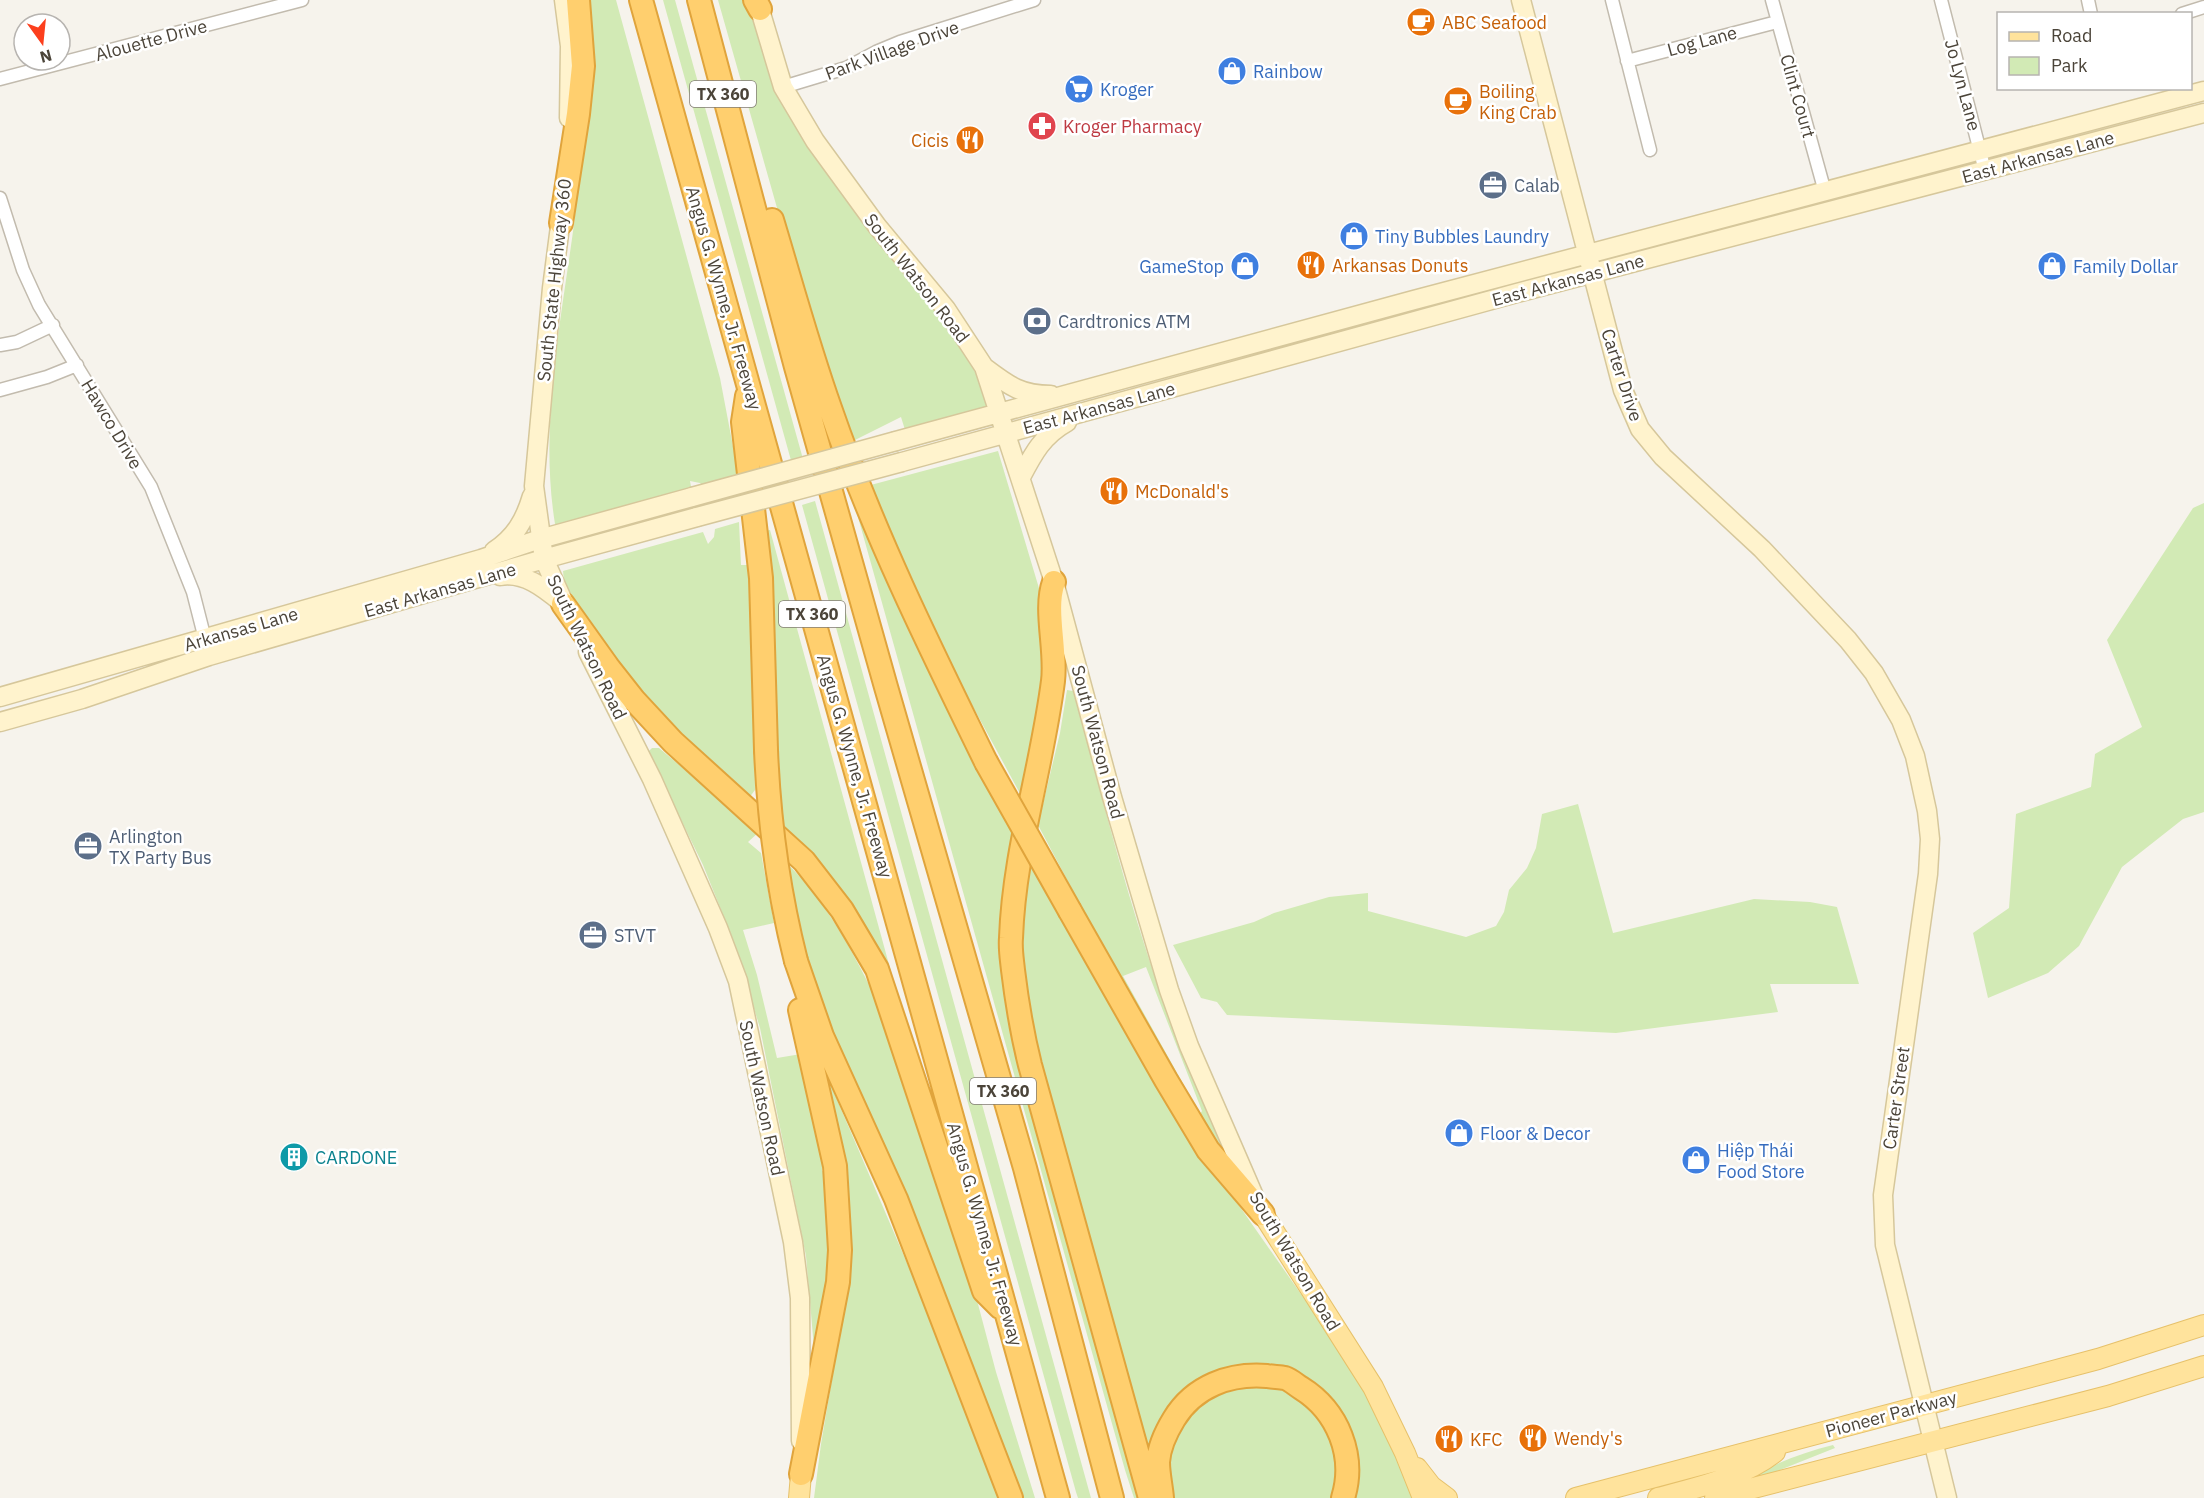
<svg xmlns="http://www.w3.org/2000/svg" width="2204" height="1498" viewBox="0 0 2204 1498" font-family="'IBM Plex Sans',sans-serif">
	<style>
		.green { fill: #d2eab5; fill-rule: evenodd }
		.lines { fill: none; stroke-linecap: round; stroke-linejoin: round }
		.street-casing { stroke: #c2bbae; stroke-width: 15 }
		.secondary-casing { stroke: #d6c79b; stroke-width: 21 }
		.primary-casing { stroke: #e6c16a; stroke-width: 22 }
		.highway-casing { stroke: #e0a43c; stroke-width: 26 }
		.street { stroke: #fff; stroke-width: 12 }
		.secondary { stroke: #fff3cd; stroke-width: 18 }
		.primary { stroke: #ffe39c; stroke-width: 20 }
		.highway { stroke: #ffcf6e; stroke-width: 22 }
		.secondary-bridge-casing { stroke: #d6c79b; stroke-width: 21; stroke-linecap: butt }
		.highway-bridge-casing { stroke: #e0a43c; stroke-width: 26; stroke-linecap: butt }
		.secondary-bridge { stroke: #fff3cd; stroke-width: 18 }
		.highway-bridge { stroke: #ffcf6e; stroke-width: 22 }
		.labels { text-anchor: middle; dominant-baseline: central; stroke-width: 5; stroke-linejoin: round; paint-order: stroke }
		.shield { fill: #fff; stroke: #817c74; stroke-width: 1.5 }
		.shield-label { font-size: 16px; font-weight: bold; fill: #4b4439 }
		.food-label { font-size: 18px; fill: #c56008; stroke: #fff; text-anchor: start }
		.street-label { font-size: 18px; fill: #4b4439; stroke: #fff }
		.shop-label { font-size: 18px; fill: #366cbe; stroke: #fff; text-anchor: start }
		.health-label { font-size: 18px; fill: #be3a42; stroke: #fff; text-anchor: start }
		.service-label { font-size: 18px; fill: #4e5e75; stroke: #fff; text-anchor: start }
		.culture-label { font-size: 18px; fill: #0d838f; stroke: #fff; text-anchor: start }
	</style>
	<rect width="100%" height="100%" fill="#f6f3ec"/>
	<path class="green" d="M 584,0 L 616,0 L 720,378 L 739,478 L 704,487 L 700,483 L 690,481 L 692,492 L 560,528 L 555,524 C 539,425 561,322 574,224 C 578,189 583,153 584,119 C 585,79 584,40 584,0 Z
		M 663,0 L 675,0 L 803,459 L 792,464 Z
		M 718,0 L 745,0 L 787,106 L 942,316 L 971,363 L 991,408 L 906,433 L 901,417 L 851,442 L 808,317 Z
		M 998,451 L 1047,615 L 1049,653 L 1023,799 L 914,598 L 867,486 Z
		M 815,501 L 1091,1498 L 1078,1498 L 1076,1492 L 802,505 Z
		M 2204,503 L 2204,812 L 2183,819 L 2122,867 L 2079,946 L 2048,973 L 1988,998 L 1973,933 L 2009,908 L 2016,814 L 2091,787 L 2095,754 L 2142,727 L 2107,640 L 2193,508 Z
		M 861,508 L 1018,834 L 1006,972 L 1143,1498 L 1134,1498 L 1125,1470 L 856,510 Z
		M 739,522 L 741,565 L 749,565 L 754,694 L 755,790 L 749,798 L 661,723 L 575,607 L 564,581 L 563,571 L 703,532 L 708,544 L 714,537 L 715,529 Z
		M 770,530 L 899,1001 L 889,979 L 780,827 L 763,531 Z
		M 1067,690 L 1073,691 C 1105,806 1133,925 1177,1037 C 1196,1084 1218,1129 1238,1175 L 1175,1083 L 1038,825 L 1060,733 ZM 1146,967 L 1202,1111 L 1200,1114 L 1123,976 Z
		M 652,748 L 659,748 L 759,832 L 748,842 L 761,853 L 774,923 L 743,930 L 757,975 L 777,1058 L 801,1054 L 822,1157 L 822,1171 L 825,1172 C 834,1233 828,1289 814,1348 L 806,1256 L 760,1028 L 732,937 L 703,865 L 648,752 Z
		M 1578,804 L 1613,933 L 1754,899 L 1810,902 L 1837,907 L 1859,984 L 1770,984 L 1778,1012 L 1616,1033 L 1227,1015 L 1217,1002 L 1201,998 L 1173,945 L 1254,922 L 1274,913 L 1329,897 L 1368,893 L 1368,911 L 1466,937 L 1496,926 L 1504,912 L 1509,890 L 1527,868 L 1536,848 L 1542,814 Z
		M 1028,852 L 1210,1164 L 1338,1347 L 1380,1419 L 1414,1498 L 1352,1498 L 1317,1392 L 1222,1375 L 1147,1457 L 1026,1013 L 1020,928 Z
		M 785,861 C 795,872 807,883 816,896 C 843,932 864,973 883,1014 L 974,1289 L 996,1372 L 1035,1498 L 1023,1498 L 975,1372 L 834,1044 L 795,924 Z
		M 826,1074 L 940,1340 L 999,1498 L 814,1498 L 821,1444 L 844,1308 Z
		M 1244,1383 L 1287,1389 L 1300,1395 L 1337,1438 L 1339,1498 L 1168,1498 L 1166,1484 L 1172,1437 L 1202,1399 Z
		M 1833,1445 L 1835,1448 L 1775,1472 L 1744,1482 C 1772,1464 1801,1453 1833,1445 Z"/>
	<g class="lines">
		<g class="street-casing">
			<path id="street" d="M 1612,0 L 1650,150
				M 1772,0 L 1825,192
				M 1941,0 L 1985,171
				M 2088,0 L 2091,14
				M 2182,14 L 2204,7
				M 1627,61 L 1777,22
				M 0,79 L 302,0
				M 783,87 L 846,68 L 876,52 L 900,42 L 1034,0
				M 0,198 L 23,270 L 39,305 L 151,487 L 193,592 L 206,643
				M 0,345 L 17,342 L 53,325
				M 0,390 L 47,377 L 77,365"/>
		</g>
		<g class="secondary-casing">
			<path id="secondary" d="M 564,0 L 570,46 L 569,118
				M 757,0 L 783,87 L 815,141 L 877,226 L 946,309 L 984,367 L 1054,582 L 1112,797 L 1169,990 L 1189,1046 L 1254,1196
				M 1521,0 L 1623,390 L 1640,429 L 1663,457 L 1762,549 L 1848,640 L 1874,673 L 1901,720 L 1915,756 L 1927,811 L 1930,839 L 1928,874 L 1883,1195 L 1885,1245 L 1947,1498
				M 562,211 L 552,288 L 534,486 L 544,559 L 569,614
				M 984,367 C 1008,385 1020,395 1051,395
				M 896,441 L 1414,300 L 2204,91
				M 902,462 L 1517,293 L 2204,113
				M 1021,477 C 1033,454 1043,435 1067,422
				M 494,551 C 515,537 525,520 532,496
				M 500,576 C 524,572 543,587 561,602
				M 588,652 L 652,779 L 718,928 L 738,981 L 793,1242 L 800,1298 L 801,1441
				M 0,697 L 481,559 L 540,539 L 692,497
				M 0,722 L 82,699 L 209,656 L 544,559 L 697,517"/>
		</g>
		<g class="primary-casing">
			<path id="primary" d="M 1263,1214 L 1373,1387 L 1405,1453 L 1423,1498
				M 1417,1468 L 1431,1486 L 1447,1498
				M 799,1498 L 801,1474
				M 1576,1498 L 2098,1359 L 2204,1325
				M 1658,1498 C 1696,1488 1744,1477 1775,1452
				M 1715,1498 L 2108,1396 L 2204,1366"/>
		</g>
		<g class="highway-casing">
			<path id="highway" d="M 641,0 L 1058,1498
				M 699,0 L 796,367 L 886,687 L 1025,1168 L 1112,1498
				M 755,0 L 760,9
				M 772,220 C 791,283 808,346 830,408 C 872,530 929,646 986,762
				M 561,223 L 578,114 L 583,66 L 578,0
				M 747,396 L 743,422 L 761,578 L 766,750
				M 1054,582 C 1044,609 1057,650 1053,681 C 1042,768 1014,851 1011,938 C 1010,949 1012,960 1013,970 C 1017,1003 1022,1033 1030,1065 L 1150,1498
				M 563,604 L 608,667 L 634,700 L 673,742 L 804,861 L 842,910 L 877,969 L 984,1291 L 1000,1307
				M 1070,911 L 1166,1080 L 1208,1150 L 1263,1214
				M 796,961 L 822,1036 L 896,1199 L 1011,1498
				M 800,1010 L 835,1166 L 840,1250 L 838,1282 L 801,1474
				M 1162,1498 C 1161,1486 1158,1474 1158,1462 C 1159,1447 1166,1432 1174,1419 C 1194,1386 1230,1373 1267,1376 C 1273,1377 1280,1377 1285,1378 C 1291,1380 1296,1385 1301,1388 C 1338,1411 1356,1456 1343,1498"/>
		</g>
		<use href="#street" class="street"/>
		<use href="#secondary" class="secondary"/>
		<use href="#primary" class="primary"/>
		<use href="#highway" class="highway"/>
		<g class="secondary-bridge-casing">
			<path id="secondary-bridge" d="M 692,497 L 896,441
				M 697,517 L 902,462"/>
		</g>
		<g class="highway-bridge-casing">
			<path id="highway-bridge" d="M 766,750 C 769,823 778,890 796,961
				M 986,762 L 1070,911"/>
		</g>
		<use href="#secondary-bridge" class="secondary-bridge"/>
		<use href="#highway-bridge" class="highway-bridge"/>
	</g>
	<defs>
		<g id="cafe-disc" transform="scale(1.5)"><circle r="9.5" fill="#e8710a" stroke="#fff"/><path d="M-5.5-4.5H6V0H3Q3 3.5 0 3.5H-2.5Q-5.5 3.5-5.5 0ZM3-3.2v2h1.7v-2ZM-6 4.5H4V6H-6Z" fill="#fff"/></g>
		<g id="shop-disc" transform="scale(1.5)"><circle r="9.5" fill="#3f7fe0" stroke="#fff"/><path d="M-5-2.5h2.3a2.7 3.5 0 0 1 5.4 0H5L5.5 6h-11ZM-1.5-2.5h3a1.5 2.3 0 0 0-3 0Z" fill="#fff"/></g>
		<g id="supermarket-disc" transform="scale(1.5)"><circle r="9.5" fill="#3f7fe0" stroke="#fff"/><path d="M-6-5.5h2.5l.6 2H6L4.5 2H-2.5L-4.4-4H-6ZM-1.5 3.2a1.3 1.3 0 1 0 .1 0ZM3 3.2a1.3 1.3 0 1 0 .1 0Z" fill="#fff"/></g>
		<g id="pharmacy-disc" transform="scale(1.5)"><circle r="9.5" fill="#e0444e" stroke="#fff"/><path d="M-2-6h4v4h4v4h-4v4h-4v-4h-4v-4h4Z" fill="#fff"/></g>
		<g id="restaurant-disc" transform="scale(1.5)"><circle r="9.5" fill="#e8710a" stroke="#fff"/><path d="M-5-6h1v4h1v-4h1v4h1v-4h1v5L-1.5 .5V6h-2V.5L-5-1ZM5-6V6H3V1.5H1.5Q1.5-4 5-6Z" fill="#fff"/></g>
		<g id="office-disc" transform="scale(1.5)"><circle r="9.5" fill="#5c6f8a" stroke="#fff"/><path d="M-6-3h4V-5.5h4V-3h4V5H-6ZM-1-4.5V-3h2v-1.5ZM-6 0V1H6V0Z" fill="#fff"/></g>
		<g id="bank-disc" transform="scale(1.5)"><circle r="9.5" fill="#5c6f8a" stroke="#fff"/><path d="M-6-4H6V4H-6ZM0-2.3a2.3 2.3 0 1 0 0 4.6a2.3 2.3 0 1 0 0-4.6Z" fill="#fff"/></g>
		<g id="building-disc" transform="scale(1.5)"><circle r="9.5" fill="#0f9aa8" stroke="#fff"/><path d="M-4-6H4V6H1V3H-1V6H-4ZM-2.5-4.3h1.7v1.8h-1.7ZM.8-4.3h1.7v1.8H.8ZM-2.5-1h1.7V.8h-1.7ZM.8-1h1.7V.8H.8Z" fill="#fff"/></g>
	</defs>
	<g fill-rule="evenodd">
		<use href="#cafe-disc" x="1421" y="22"/>
		<use href="#shop-disc" x="1232" y="71"/>
		<use href="#supermarket-disc" x="1079" y="89"/>
		<use href="#cafe-disc" x="1458" y="101"/>
		<use href="#pharmacy-disc" x="1042" y="126"/>
		<use href="#restaurant-disc" x="970" y="140"/>
		<use href="#office-disc" x="1493" y="185"/>
		<use href="#shop-disc" x="1354" y="236"/>
		<use href="#restaurant-disc" x="1311" y="265"/>
		<use href="#shop-disc" x="1245" y="266"/>
		<use href="#shop-disc" x="2052" y="266"/>
		<use href="#bank-disc" x="1037" y="321"/>
		<use href="#restaurant-disc" x="1114" y="491"/>
		<use href="#office-disc" x="88" y="846"/>
		<use href="#office-disc" x="593" y="935"/>
		<use href="#shop-disc" x="1459" y="1133"/>
		<use href="#building-disc" x="294" y="1157"/>
		<use href="#shop-disc" x="1696" y="1160"/>
		<use href="#restaurant-disc" x="1533" y="1438"/>
		<use href="#restaurant-disc" x="1449" y="1439"/>
	</g>
	<g class="labels">
		<g class="shield">
			<rect x="690" y="81" width="66" height="26" rx="4.5"/>
			<rect x="779" y="601" width="66" height="26" rx="4.5"/>
			<rect x="970" y="1078" width="66" height="26" rx="4.5"/>
		</g>
		<g class="shield-label">
			<text x="723" y="94">TX 360</text>
			<text x="812" y="614">TX 360</text>
			<text x="1003" y="1091">TX 360</text>
		</g>
		<g class="food-label">
			<text x="1442" y="22">ABC Seafood</text>
			<text x="1479" y="91">Boiling<tspan x="1479" dy="21">King Crab</tspan></text>
			<text x="949" y="140" text-anchor="end">Cicis</text>
			<text x="1332" y="265">Arkansas Donuts</text>
			<text x="1135" y="491">McDonald's</text>
			<text x="1554" y="1438">Wendy's</text>
			<text x="1470" y="1439">KFC</text>
		</g>
		<g class="street-label">
			<text transform="translate(151 40) rotate(-15)">Alouette Drive</text>
			<text transform="translate(1702 41) rotate(-15)">Log Lane</text>
			<text transform="translate(892 50) rotate(-20)">Park Village Drive</text>
			<text transform="translate(1963 85) rotate(75)">Jo Lyn Lane</text>
			<text transform="translate(1798 96) rotate(74)">Clint Court</text>
			<text transform="translate(2038 157) rotate(-15)">East Arkansas Lane</text>
			<text transform="translate(917 278) rotate(52)">South Watson Road</text>
			<text transform="translate(554 280) rotate(-84)">South State Highway 360</text>
			<text transform="translate(1568 280) rotate(-15)">East Arkansas Lane</text>
			<text transform="translate(724 298) rotate(74)">Angus G. Wynne, Jr. Freeway</text>
			<text transform="translate(1622 375) rotate(72)">Carter Drive</text>
			<text transform="translate(1099 408) rotate(-15)">East Arkansas Lane</text>
			<text transform="translate(112 424) rotate(59)">Hawco Drive</text>
			<text transform="translate(440 590) rotate(-16)">East Arkansas Lane</text>
			<text transform="translate(241 629) rotate(-16)">Arkansas Lane</text>
			<text transform="translate(587 647) rotate(64)">South Watson Road</text>
			<text transform="translate(1098 742) rotate(75)">South Watson Road</text>
			<text transform="translate(855 766) rotate(74)">Angus G. Wynne, Jr. Freeway</text>
			<text transform="translate(762 1098) rotate(78)">South Watson Road</text>
			<text transform="translate(1896 1098) rotate(-82)">Carter Street</text>
			<text transform="translate(985 1234) rotate(74)">Angus G. Wynne, Jr. Freeway</text>
			<text transform="translate(1295 1261) rotate(59)">South Watson Road</text>
			<text transform="translate(1891 1414) rotate(-15)">Pioneer Parkway</text>
		</g>
		<g class="shop-label">
			<text x="1253" y="71">Rainbow</text>
			<text x="1100" y="89">Kroger</text>
			<text x="1375" y="236">Tiny Bubbles Laundry</text>
			<text x="1224" y="266" text-anchor="end">GameStop</text>
			<text x="2073" y="266">Family Dollar</text>
			<text x="1480" y="1133">Floor &amp; Decor</text>
			<text x="1717" y="1150">Hiệp Thái<tspan x="1717" dy="21">Food Store</tspan></text>
		</g>
		<g class="health-label">
			<text x="1063" y="126">Kroger Pharmacy</text>
		</g>
		<g class="service-label">
			<text x="1514" y="185">Calab</text>
			<text x="1058" y="321">Cardtronics ATM</text>
			<text x="109" y="836">Arlington<tspan x="109" dy="21">TX Party Bus</tspan></text>
			<text x="614" y="935">STVT</text>
		</g>
		<g class="culture-label">
			<text x="315" y="1157">CARDONE</text>
		</g>
	</g>
	<rect x="1997" y="12" width="195" height="78" fill="#ffffff" stroke="#b7b4b0" stroke-width="1.5"/>
	<rect x="2009" y="32" width="30" height="9" fill="#ffe39c" stroke="#b7b4b0" stroke-width="1.5"/>
	<text x="2051" y="42" font-size="18" fill="#4b4439">Road</text>
	<rect x="2009" y="57" width="30" height="18" fill="#d2eab5" stroke="#b7b4b0" stroke-width="1.5"/>
	<text x="2051" y="72" font-size="18" fill="#4b4439">Park</text>
	<g transform="translate(42 42) rotate(165)"><circle r="28" fill="#ffffff" stroke="#b7b4b0" stroke-width="1.5"/>
	<path d="M0-4.5L10 22L0 15L-10 22Z" fill="#fc3f1d"/>
	<text y="-9" font-size="16" font-weight="bold" text-anchor="middle" fill="#4b4439">N</text>
	</g>
</svg>
